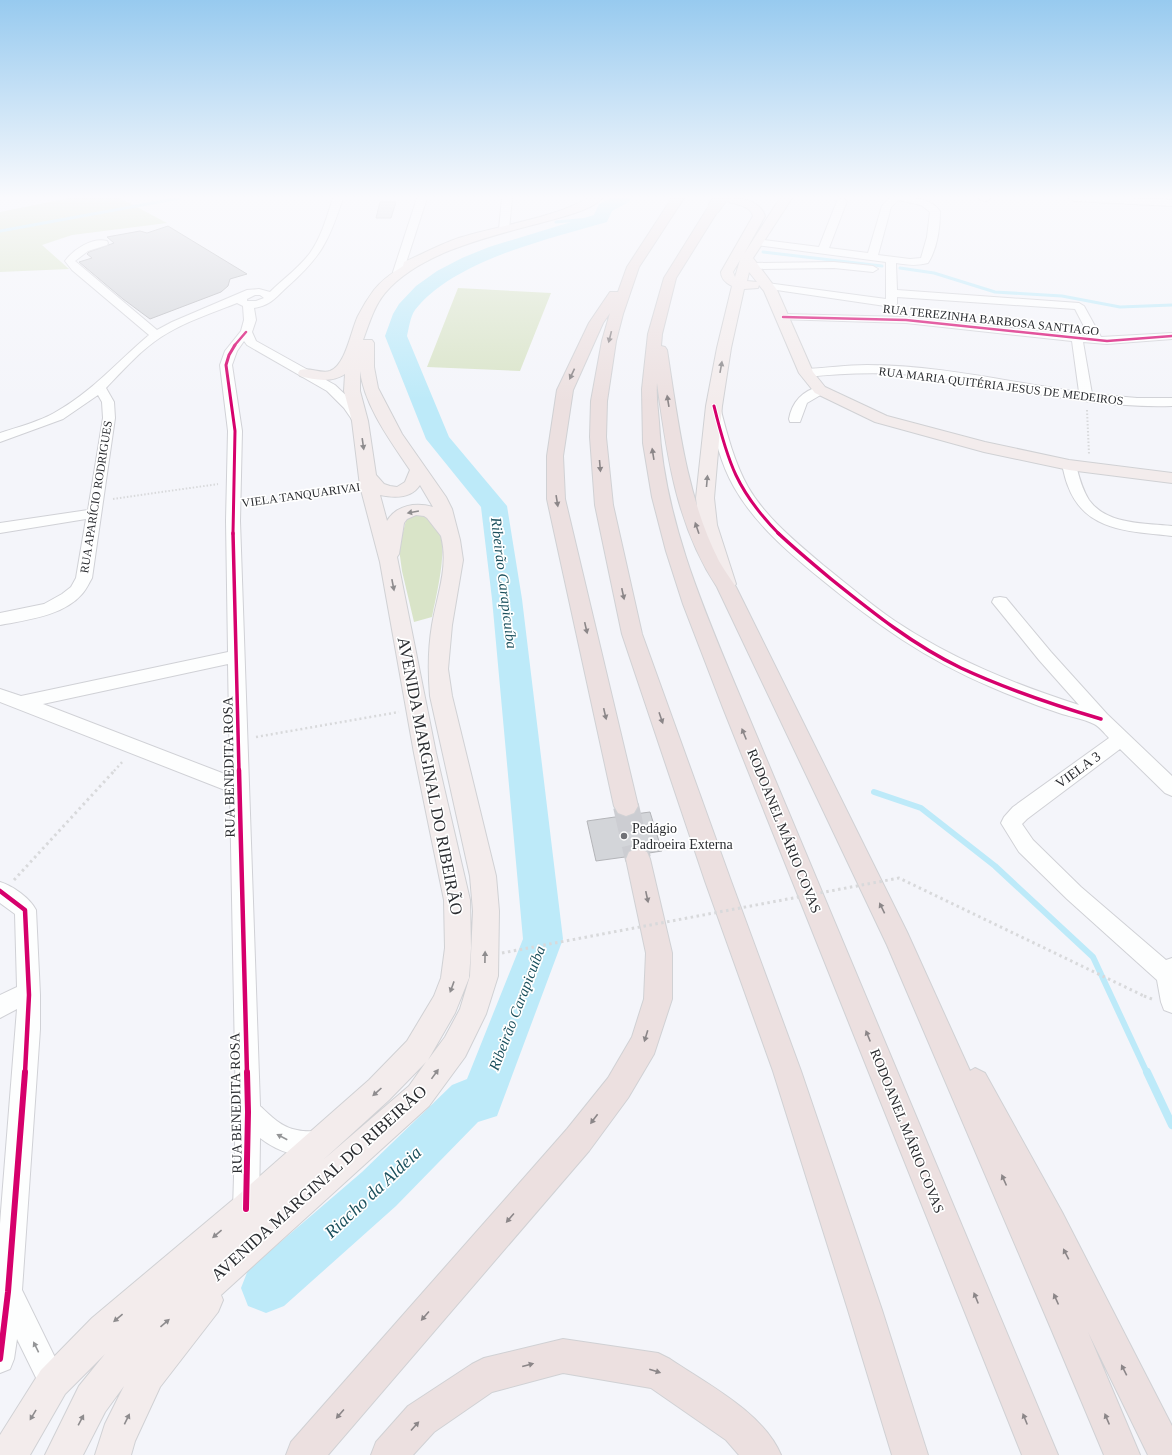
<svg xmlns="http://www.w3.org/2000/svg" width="1172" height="1455" viewBox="0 0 1172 1455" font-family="'Times New Roman',serif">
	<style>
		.green { fill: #d9e4c8 }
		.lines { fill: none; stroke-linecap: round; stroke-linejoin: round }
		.stream-far2 { stroke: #bdeaf9; stroke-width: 3 }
		.stream-far1 { stroke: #bdeaf9; stroke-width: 6 }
		.stream { stroke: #bdeaf9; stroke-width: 8 }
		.river { fill: #bdeaf9; fill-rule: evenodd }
		.building { fill: #d3d5d9; stroke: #b4b5b9 }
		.highway-tunnel { stroke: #cccdd2; stroke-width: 26; stroke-dasharray: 26 13; stroke-linecap: butt }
		.minor-casing { stroke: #d0d1d6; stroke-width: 2 }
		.major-casing { stroke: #d0d1d4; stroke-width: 2 }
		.highway-casing { stroke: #d0d1d4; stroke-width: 2 }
		.path-far2 { stroke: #d8d9db; stroke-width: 2; stroke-dasharray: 1.5 2; stroke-linecap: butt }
		.path-far1 { stroke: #d8d9db; stroke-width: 2.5; stroke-dasharray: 2 3; stroke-linecap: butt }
		.path { stroke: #d8d9db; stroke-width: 3; stroke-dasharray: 2.5 3.5; stroke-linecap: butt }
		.minor { fill: #fdfefe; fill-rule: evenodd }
		.major { fill: #f3ecec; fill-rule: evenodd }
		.highway { fill: #ece0e0; fill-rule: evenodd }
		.highway-bridge-casing { stroke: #d0d1d4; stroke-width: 14; stroke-linecap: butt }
		.path-bridge { stroke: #d8d9db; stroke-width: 3; stroke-dasharray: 2.5 3.5; stroke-linecap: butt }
		.highway-bridge { stroke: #ece0e0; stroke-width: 12 }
		.cycleway-far4-casing { stroke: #fff; stroke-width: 4 }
		.cycleway-far3-casing { stroke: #fff; stroke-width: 5 }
		.cycleway-far2-casing { stroke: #fff; stroke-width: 6 }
		.cycleway-far1-casing { stroke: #fff; stroke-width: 7 }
		.cycleway-casing { stroke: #fff; stroke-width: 8 }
		.cycleway-far4 { stroke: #d6006c; stroke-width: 2.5 }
		.cycleway-far3 { stroke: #d6006c; stroke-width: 3 }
		.cycleway-far2 { stroke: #d6006c; stroke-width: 3.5 }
		.cycleway-far1 { stroke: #d6006c; stroke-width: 4.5 }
		.cycleway { stroke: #d6006c; stroke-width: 6 }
		.oneway { fill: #8b8688 }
		.oneway2 { fill: #8e8c8e }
		.oneway3 { fill: #949597 }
		.poi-dot { fill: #717277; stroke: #fff; stroke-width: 1.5 }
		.labels { text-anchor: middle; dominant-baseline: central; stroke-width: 3.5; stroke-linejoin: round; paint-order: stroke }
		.far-street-label { font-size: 12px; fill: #2a2c30; stroke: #fff }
		.street-label { font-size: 14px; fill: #2a2c30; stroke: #fff }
		.poi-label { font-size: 14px; fill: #2a2c30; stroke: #fff; text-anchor: start }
		.water-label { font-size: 15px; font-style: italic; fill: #1b505d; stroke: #fff }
		.near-street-label { font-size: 17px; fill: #2a2c30; stroke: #fff }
		.near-water-label { font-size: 18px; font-style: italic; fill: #1b505d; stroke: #fff }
	</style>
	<rect width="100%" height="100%" fill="#f4f5fa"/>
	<path class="green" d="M 69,198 L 120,198 L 167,223 L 72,235 L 42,245 L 69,269 L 0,272 L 0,212 Z
		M 458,288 L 551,293 L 520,371 L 427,367 Z
		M 417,515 L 427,517 C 431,522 437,528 440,534 C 447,554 436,596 432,617 L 414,622 L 402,571 L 399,549 L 406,520 Z"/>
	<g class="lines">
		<path class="stream-far2" d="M 556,222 L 601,218
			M 0,231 L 180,198
			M 763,252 L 882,266
			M 900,268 L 934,273 L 995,292 L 1062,296 L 1120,307 L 1172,305"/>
		<path class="stream-far1" d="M 874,792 L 921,808 L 995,866 L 1093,957 L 1147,1073"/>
		<path class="stream" d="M 1147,1072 L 1172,1125"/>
		<path class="river" d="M 611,198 L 631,198 L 629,202 L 612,211 L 607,222 C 549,239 454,260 415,310 C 410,317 409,328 407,336 L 449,437 L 507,506 L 522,599 L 563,939 L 497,1116 L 478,1122 L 396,1206 L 284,1306 L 266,1313 L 248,1306 L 241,1288 L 248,1270 L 362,1172 L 452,1085 L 467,1079 L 523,939 L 492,599 L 481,507 L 426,439 L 385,336 L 393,314 L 399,304 L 416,286 L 437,271 L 462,258 L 489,247 L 594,215 L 599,204 Z"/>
	</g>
	<path class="building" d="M 380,202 L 396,202 L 391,218 L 376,218 Z
		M 168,226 L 247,274 L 230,279 L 228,286 L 221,292 L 150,319 L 123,299 L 79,262 L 92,258 L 87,254 L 89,252 L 114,243 L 107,237 L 140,231 L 147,233 Z
		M 650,812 L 662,851 L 649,853 L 648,851 L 637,847 L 628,851 L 625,857 L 596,861 L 587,821 L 622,816 L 627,817 L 635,814 Z"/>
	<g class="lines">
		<path class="highway-tunnel" d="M 626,806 L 638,859"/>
		<g class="minor-casing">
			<path id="minor" d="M 333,198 L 343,198 C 329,241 321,257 287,287 C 275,298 271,305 254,308 L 256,320 L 252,332 L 256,341 L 335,385 L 353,402 L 366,421 L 365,424 L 355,424 L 344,408 L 327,391 L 247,345 L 244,341 L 237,351 L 232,365 L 242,431 L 240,521 L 260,1106 C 271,1116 282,1128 297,1130 C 309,1133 315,1129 328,1134 L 331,1143 L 328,1152 C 305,1161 279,1153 260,1138 L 259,1209 L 255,1218 L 246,1222 L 237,1218 L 233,1209 L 236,1112 L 230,792 L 0,702 L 0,689 L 21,696 L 228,652 L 226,521 L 228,431 L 220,365 L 225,351 L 241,331 L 244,320 L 243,306 L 237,303 C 212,313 184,322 161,337 C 141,350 123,370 106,388 L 114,402 L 115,418 L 92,578 C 89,583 86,590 82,594 C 63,616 26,620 0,625 L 0,613 L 44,604 L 62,594 L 71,587 L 76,578 L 86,519 L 0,533 L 0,523 L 88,510 L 103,418 L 102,402 L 98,395 L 63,419 L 0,442 L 0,433 C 18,427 38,422 54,413 C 91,393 118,361 149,335 L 72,270 L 65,261 C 73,250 92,237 107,241 L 108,243 L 107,245 L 88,251 L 75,261 L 157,330 L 172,322 L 247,290 L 259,289 L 270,292 C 283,279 299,268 310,253 C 322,236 327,216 333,198 ZM 255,295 L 260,295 L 264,298 L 256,301 L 247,301 L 247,299 ZM 228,664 L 230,776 L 43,704 Z
				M 417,198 L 427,198 L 403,272 L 398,275 L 394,274 L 393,272 Z
				M 502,198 L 512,198 L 509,229 L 504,232 L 499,229 Z
				M 842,198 L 847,201 L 829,248 L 868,253 L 882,206 L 889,198 C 907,198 928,195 940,211 C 940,228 937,249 928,263 C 917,266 907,265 896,263 L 897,290 L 1079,303 L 1084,306 L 1101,337 L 1172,333 L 1172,339 L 1107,344 L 1083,342 L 1092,394 L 1137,398 L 1172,398 L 1172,406 C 1086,409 1001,384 915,375 C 878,372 843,373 806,377 L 802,376 L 800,373 L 802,370 L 806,369 C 826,368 847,365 867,365 C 938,365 1009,382 1079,392 L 1072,341 L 906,323 L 779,319 L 777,317 L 779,315 L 783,314 L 906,317 L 1089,336 L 1075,309 L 897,297 L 897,304 L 892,307 L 763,288 L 762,286 L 763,284 L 767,283 L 886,299 L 886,262 L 757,245 L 752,242 L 757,239 L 819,247 L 837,201 ZM 898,200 L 921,205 L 930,212 L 927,237 L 921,258 L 910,259 L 878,255 L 891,207 Z
				M 979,198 L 991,198 L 986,201 L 981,200 Z
				M 1069,198 L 1126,198 L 1172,200 L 1172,206 L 1074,201 Z
				M 834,262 L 873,266 L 878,269 L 873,272 L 834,268 L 752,269 L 747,266 L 752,263 Z
				M 820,386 L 824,387 L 826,390 L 824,393 L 807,403 L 800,422 L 790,422 L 789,419 C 792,402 802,391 820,386 Z
				M 714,403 L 718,404 L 720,407 C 727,434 734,462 748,487 C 766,518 796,542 823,565 C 847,584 870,604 895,621 C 952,659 1014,684 1079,705 L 1039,660 L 992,602 L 994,598 L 1000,597 L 1006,598 L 1051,652 L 1107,714 L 1172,776 L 1172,796 L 1165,793 L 1120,749 L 1027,819 L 1022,824 L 1033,840 L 1081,887 L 1166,960 L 1172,958 L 1172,1013 L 1164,1010 L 1161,1002 L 1157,980 L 1067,899 L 1019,852 L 1001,823 L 1004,817 L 1013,807 L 1109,738 C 1105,734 1099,726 1094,724 C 1084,719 1072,717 1062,714 C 1038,706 1014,697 991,687 C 925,659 876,624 821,579 C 788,552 755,524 734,487 C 720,463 714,434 708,407 L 710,404 Z
				M 1069,461 L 1074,462 L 1076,465 C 1079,477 1082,489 1089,500 C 1107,525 1144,523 1172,526 L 1172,536 C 1130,531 1085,532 1068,486 C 1065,479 1064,472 1062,465 L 1064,462 Z
				M 0,882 C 13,886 30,898 36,910 L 40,995 L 40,1029 L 22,1290 L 67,1382 L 63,1392 L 53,1396 L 43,1392 L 17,1339 L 14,1359 L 10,1369 L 0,1373 L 0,1224 L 17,1009 L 0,1018 L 0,995 L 17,987 L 15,914 L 0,903 Z"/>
		</g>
		<g class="major-casing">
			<path id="major" d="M 588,198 L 602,198 C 593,209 568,215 555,219 C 502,234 422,249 385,293 C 374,306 369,324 363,340 L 372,340 L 374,343 L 374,367 L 378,388 L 402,434 L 446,497 L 452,509 L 460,540 L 463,560 L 452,625 L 448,669 L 452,696 L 496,876 L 499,911 L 498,976 L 486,1014 L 465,1057 L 429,1106 L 221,1295 L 223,1300 L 218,1312 L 160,1387 L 135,1441 L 131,1455 L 95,1455 L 105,1424 L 124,1386 L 105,1412 L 83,1455 L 45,1455 L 79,1386 L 105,1354 L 65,1394 L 30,1455 L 0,1455 L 0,1435 L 41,1370 L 92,1318 L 235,1198 L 369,1080 L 407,1041 L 434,996 L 441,978 L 445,948 L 444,900 L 414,753 L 380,562 L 360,486 L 352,421 L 344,391 L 345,374 C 332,383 315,380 300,376 L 298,373 L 300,370 C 310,367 321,374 330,371 C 346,365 351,330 358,316 C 362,308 368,298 374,290 C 382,280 392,273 403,266 L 404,262 C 423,254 442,243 462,237 C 501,225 554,218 588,198 ZM 360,371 C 365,407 390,440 410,470 L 405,482 L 397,487 L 390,486 L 384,484 L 376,475 L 368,421 L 360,391 ZM 420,485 L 433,507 C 416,502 396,505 387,521 L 380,495 C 394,498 411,499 420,485 ZM 416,515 L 424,516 L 427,518 L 441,536 C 449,567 437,595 432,625 C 428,649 428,672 430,696 L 470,876 L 473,911 L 470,976 L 460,1009 L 445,1037 L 428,1060 L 455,1013 L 469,978 L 471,948 L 470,900 L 436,753 L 397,557 L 399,554 L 404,523 L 407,519 ZM 426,1062 L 409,1086 L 323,1160 L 389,1100 Z
				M 729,198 C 742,198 760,201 765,216 L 744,254 L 780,198 L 792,198 L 753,258 L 777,290 L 813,372 L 825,387 L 887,416 L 985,442 L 1069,460 L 1172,473 L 1172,483 L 1069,470 L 984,452 L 875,422 L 815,393 L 799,373 L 764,291 L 759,285 L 758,288 L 744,289 L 731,348 L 722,406 L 714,498 L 717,525 L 736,584 L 733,588 L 726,590 L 719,588 L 716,584 L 699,525 L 696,498 L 706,406 L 717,348 L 732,286 C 726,283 721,279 721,272 L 753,216 C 751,206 737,205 729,202 L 727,200 ZM 740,260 L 735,277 L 733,272 ZM 749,272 L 757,282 L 747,281 Z"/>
		</g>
		<g class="highway-casing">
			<path id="highway" d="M 672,198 L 684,198 L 639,267 L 623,314 L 616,341 L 607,401 L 606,437 L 613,505 L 642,634 L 731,881 L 801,1071 L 882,1310 L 928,1455 L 892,1455 L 848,1310 L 773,1071 L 705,881 L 622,634 L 595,505 L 590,437 L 591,401 L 602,341 L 610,313 L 603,323 L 573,390 L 563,456 L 565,499 L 638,806 L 634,813 L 626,816 L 618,813 L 614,806 L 547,499 L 547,456 L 557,390 L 589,323 L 610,292 L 618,292 L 627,267 Z
				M 713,206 L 717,207 L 719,209 L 676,278 L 662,334 L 661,346 L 665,347 L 667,350 C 678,421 686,496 719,561 C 724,570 730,578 736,587 L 907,932 L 970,1071 L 975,1068 L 985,1073 L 1062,1212 L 1172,1426 L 1172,1455 L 1148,1455 L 1088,1332 L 1140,1455 L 1104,1455 L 1052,1331 L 887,945 L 717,587 C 676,525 667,455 657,383 C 656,396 658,409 659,422 C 664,522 707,617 745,708 L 1058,1455 L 1022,1455 L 723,708 L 683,604 L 666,551 L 652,497 L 643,443 L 642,389 L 648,334 L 664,278 L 707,209 L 709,207 Z
				M 638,848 L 647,852 L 650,859 L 672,953 L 672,999 L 654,1054 L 628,1098 L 589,1151 L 328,1455 L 286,1455 L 291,1442 L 567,1129 L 608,1078 L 632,1037 L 644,999 L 646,953 L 626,859 L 629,852 Z
				M 563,1339 L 658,1353 L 670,1359 C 707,1384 764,1413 781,1455 L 739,1455 L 726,1440 L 651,1388 L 563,1373 L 492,1392 L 434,1432 L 413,1455 L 371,1455 L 376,1442 L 408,1406 L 472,1364 L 484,1358 Z"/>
		</g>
		<path class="path-far2" d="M 1087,410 L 1089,454
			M 113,499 L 218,484
			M 248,503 L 352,488"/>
		<path class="path-far1" d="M 256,737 L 399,712
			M 114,771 L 124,760"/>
		<path class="path" d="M 14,880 L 115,770
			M 1144,996 L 1152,999"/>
		<use href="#minor" class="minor"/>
		<use href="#major" class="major"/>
		<use href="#highway" class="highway"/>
		<g class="highway-bridge-casing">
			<path id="highway-bridge" d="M 713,209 L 721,198"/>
		</g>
		<path class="path-bridge" d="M 502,953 L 899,878 L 1144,996"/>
		<use href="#highway-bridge" class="highway-bridge"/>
		<g class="cycleway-far4-casing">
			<path id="cycleway-far4" d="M 783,317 L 906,320 L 1107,341 L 1172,336
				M 234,346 L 246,332"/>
		</g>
		<g class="cycleway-far3-casing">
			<path id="cycleway-far3" d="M 714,406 C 728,463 737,491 779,534
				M 233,534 L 235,431 L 226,365 L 229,355 L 235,345"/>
		</g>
		<g class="cycleway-far2-casing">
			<path id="cycleway-far2" d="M 233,533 L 239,771
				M 778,533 C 795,549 813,564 831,579 C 872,612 913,645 961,668 C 1006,689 1054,705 1101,719"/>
		</g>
		<g class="cycleway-far1-casing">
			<path id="cycleway-far1" d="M 239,770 L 247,1073
				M 0,891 L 25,910 L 29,995 L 25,1073"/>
		</g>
		<g class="cycleway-casing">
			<path id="cycleway" d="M 246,1209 L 248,1112 L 247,1072
				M 0,1359 L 8,1292 L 25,1072"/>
		</g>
		<use href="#cycleway-far4" class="cycleway-far4"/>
		<use href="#cycleway-far3" class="cycleway-far3"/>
		<use href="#cycleway-far2" class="cycleway-far2"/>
		<use href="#cycleway-far1" class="cycleway-far1"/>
		<use href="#cycleway" class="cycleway"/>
	</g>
	<defs><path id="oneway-solid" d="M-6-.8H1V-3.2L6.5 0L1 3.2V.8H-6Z"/></defs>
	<g class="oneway">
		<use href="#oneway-solid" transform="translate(610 337) rotate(104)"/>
		<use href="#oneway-solid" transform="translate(572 374) rotate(115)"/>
		<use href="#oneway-solid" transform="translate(668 401) rotate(-99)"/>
		<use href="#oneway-solid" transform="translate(653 454) rotate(-99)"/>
		<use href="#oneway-solid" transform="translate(600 466) rotate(85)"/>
		<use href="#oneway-solid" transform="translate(557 501) rotate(81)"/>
		<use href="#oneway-solid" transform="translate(697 528) rotate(-109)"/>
		<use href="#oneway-solid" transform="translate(623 594) rotate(78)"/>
		<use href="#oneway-solid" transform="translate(586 628) rotate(77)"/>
		<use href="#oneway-solid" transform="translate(605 714) rotate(77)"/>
		<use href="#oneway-solid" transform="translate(661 718) rotate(71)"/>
		<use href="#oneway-solid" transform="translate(744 734) rotate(-112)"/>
		<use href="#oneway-solid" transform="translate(647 897) rotate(78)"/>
		<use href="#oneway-solid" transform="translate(882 908) rotate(-116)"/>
		<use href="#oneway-solid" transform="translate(646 1036) rotate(107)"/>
		<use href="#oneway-solid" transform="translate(868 1036) rotate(-112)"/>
		<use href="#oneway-solid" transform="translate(594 1119) rotate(127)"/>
		<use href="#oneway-solid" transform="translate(1004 1180) rotate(-114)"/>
		<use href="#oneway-solid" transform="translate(510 1218) rotate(131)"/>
		<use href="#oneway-solid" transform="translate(1066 1254) rotate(-117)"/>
		<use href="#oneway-solid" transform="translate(976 1298) rotate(-112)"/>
		<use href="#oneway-solid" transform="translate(1056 1299) rotate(-114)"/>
		<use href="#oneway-solid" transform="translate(425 1316) rotate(131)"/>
		<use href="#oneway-solid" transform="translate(528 1365) rotate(-15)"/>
		<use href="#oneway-solid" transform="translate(1124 1370) rotate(-117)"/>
		<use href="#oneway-solid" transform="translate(655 1371) rotate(17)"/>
		<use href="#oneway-solid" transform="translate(340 1414) rotate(131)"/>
		<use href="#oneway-solid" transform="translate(1025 1419) rotate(-112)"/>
		<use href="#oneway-solid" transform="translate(1107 1419) rotate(-113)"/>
		<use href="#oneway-solid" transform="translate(415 1426) rotate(-48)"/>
	</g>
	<g class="oneway2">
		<use href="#oneway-solid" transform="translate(721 367) rotate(-80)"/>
		<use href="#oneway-solid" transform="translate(363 444) rotate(82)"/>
		<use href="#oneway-solid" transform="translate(707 481) rotate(-85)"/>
		<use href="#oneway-solid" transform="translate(413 512) rotate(170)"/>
		<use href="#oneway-solid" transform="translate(393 585) rotate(79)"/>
		<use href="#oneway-solid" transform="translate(485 957) rotate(-89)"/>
		<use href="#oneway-solid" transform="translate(452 987) rotate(110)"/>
		<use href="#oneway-solid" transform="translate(435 1074) rotate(-54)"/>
		<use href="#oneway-solid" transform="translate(377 1092) rotate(138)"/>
		<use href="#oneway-solid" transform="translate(217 1234) rotate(140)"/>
		<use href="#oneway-solid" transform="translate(118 1318) rotate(140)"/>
		<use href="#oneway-solid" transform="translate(165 1323) rotate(-41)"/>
		<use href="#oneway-solid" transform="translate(33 1415) rotate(121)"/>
		<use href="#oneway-solid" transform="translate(127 1419) rotate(-64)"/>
		<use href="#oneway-solid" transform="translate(81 1420) rotate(-62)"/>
	</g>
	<g class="oneway3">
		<use href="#oneway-solid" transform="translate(282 1137) rotate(-152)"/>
		<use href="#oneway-solid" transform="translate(36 1347) rotate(-116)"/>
	</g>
	<linearGradient id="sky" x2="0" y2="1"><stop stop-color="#97caef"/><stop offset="0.49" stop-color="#fafafd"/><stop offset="1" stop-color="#fafafd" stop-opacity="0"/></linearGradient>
	<rect width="1172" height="402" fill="url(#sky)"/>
	<circle class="poi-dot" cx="624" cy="836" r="4"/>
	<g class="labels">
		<g class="far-street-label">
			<text transform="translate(991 320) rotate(6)">RUA TEREZINHA BARBOSA SANTIAGO</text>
			<text transform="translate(1001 386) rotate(7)">RUA MARIA QUITÉRIA JESUS DE MEDEIROS</text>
			<text transform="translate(301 495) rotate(-8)">VIELA TANQUARIVAI</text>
			<text transform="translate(96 497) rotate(-81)">RUA APARÍCIO RODRIGUES</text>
		</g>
		<g class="street-label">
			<text transform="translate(229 767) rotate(-91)">RUA BENEDITA ROSA</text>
			<text transform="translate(1078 770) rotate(-36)">VIELA 3</text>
			<text transform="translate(784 831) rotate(68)">RODOANEL MÁRIO COVAS</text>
			<text transform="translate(236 1103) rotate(-91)">RUA BENEDITA ROSA</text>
			<text transform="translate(907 1131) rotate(68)">RODOANEL MÁRIO COVAS</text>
		</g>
		<g class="poi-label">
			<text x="632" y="828">Pedágio<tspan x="632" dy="16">Padroeira Externa</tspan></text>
		</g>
		<g class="water-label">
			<text transform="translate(504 583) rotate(83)">Ribeirão Carapicuíba</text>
			<text transform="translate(517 1008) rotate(-69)">Ribeirão Carapicuíba</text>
		</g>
		<g class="near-street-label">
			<text transform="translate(430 776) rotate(79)">AVENIDA MARGINAL DO RIBEIRÃO</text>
			<text transform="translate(319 1183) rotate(-42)">AVENIDA MARGINAL DO RIBEIRÃO</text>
		</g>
		<g class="near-water-label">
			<text transform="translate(373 1192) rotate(-43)">Riacho da Aldeia</text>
		</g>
	</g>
</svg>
